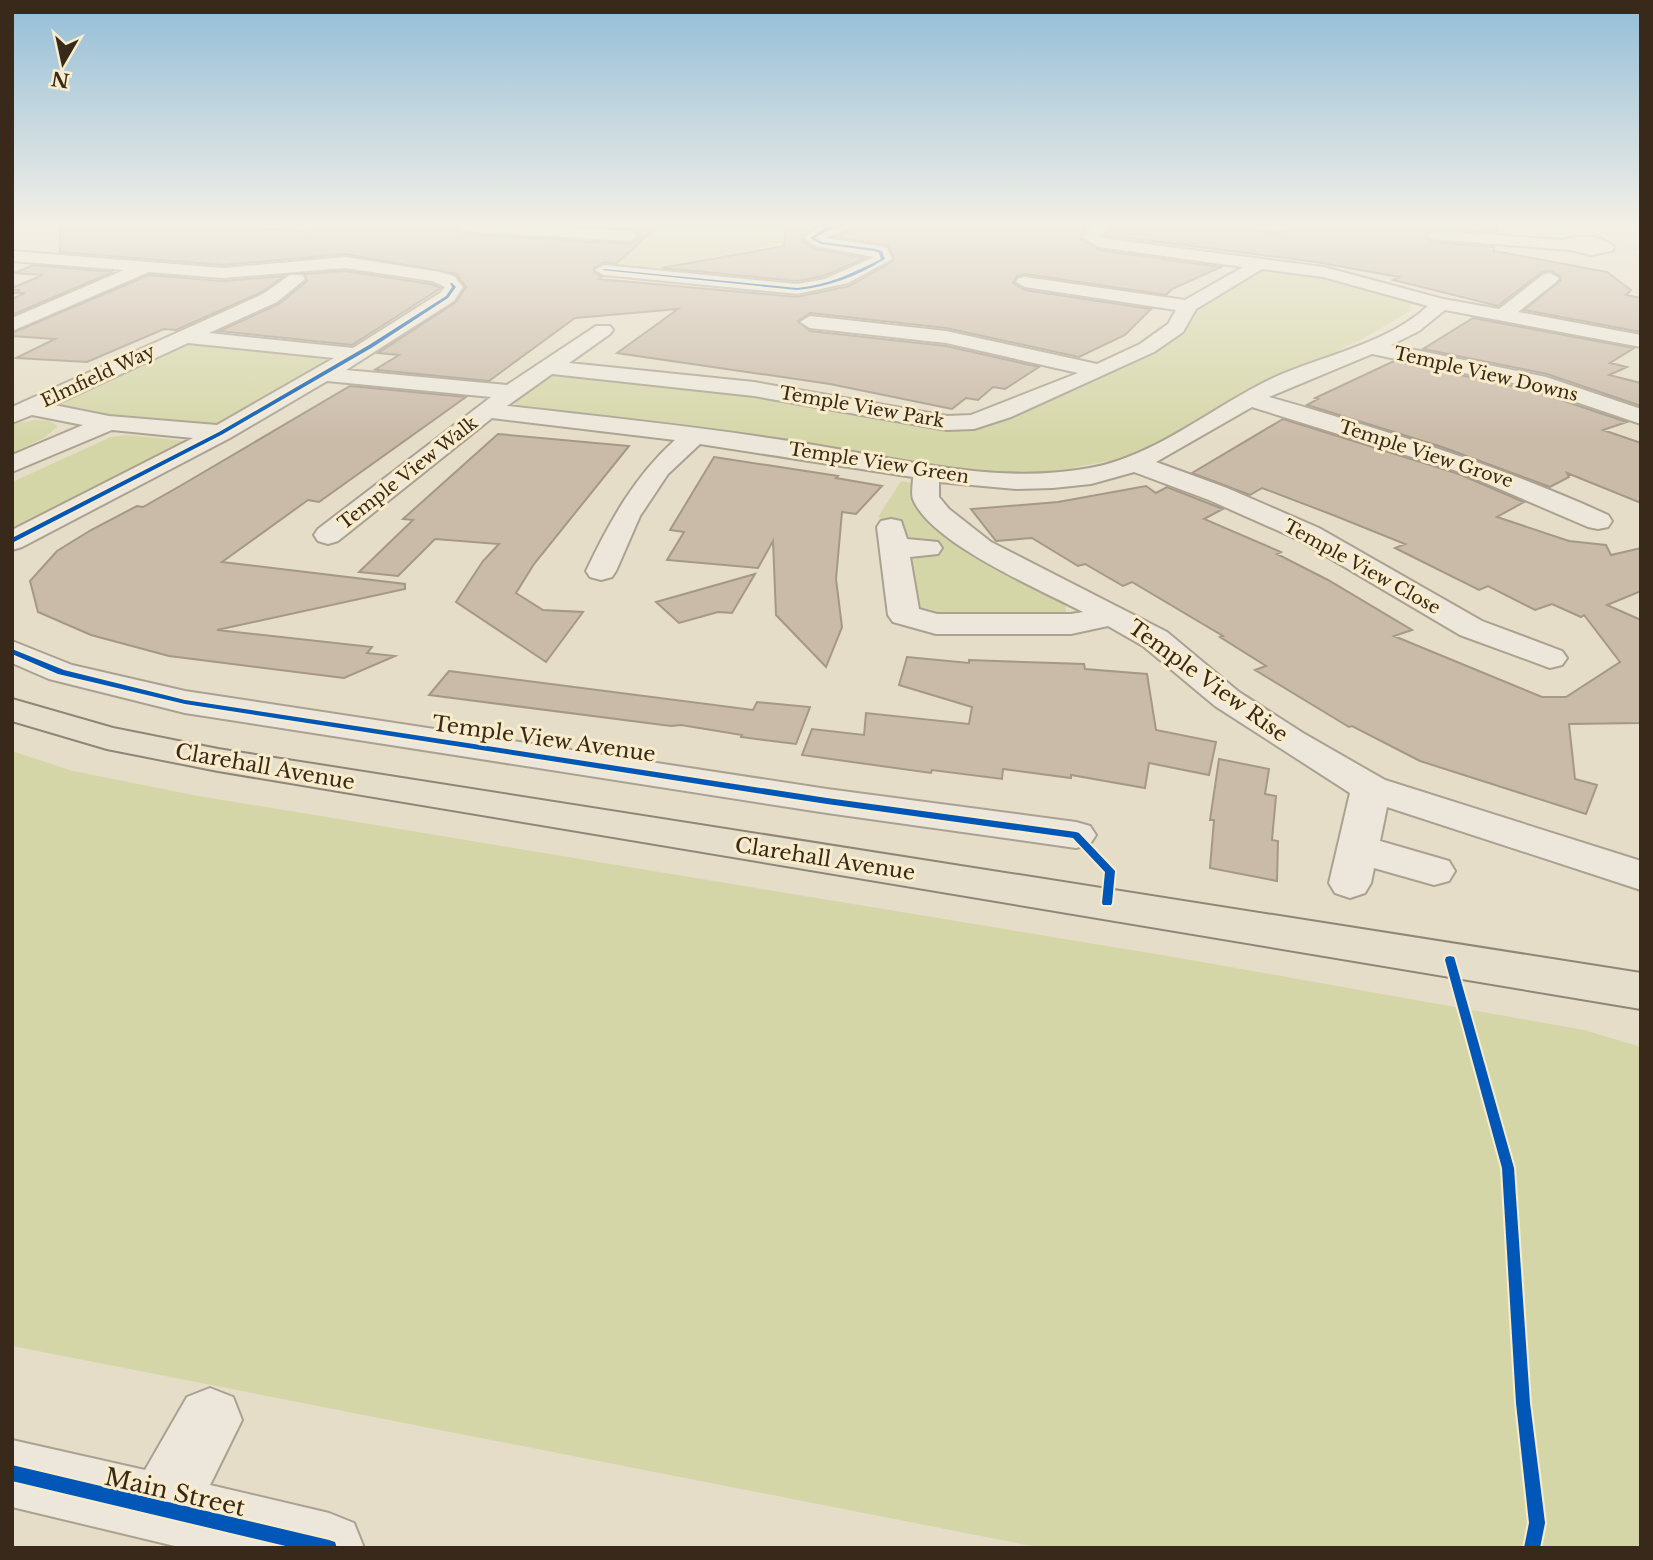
<svg xmlns="http://www.w3.org/2000/svg" width="1653" height="1560" viewBox="0 0 1653 1560" font-family="'Libre Baskerville',serif">
	<style>
		.green { fill: #d5d6a8 }
		.building { fill: #cabaa8; stroke: #a59887; stroke-width: 2 }
		.lines { fill: none; stroke-linecap: round; stroke-linejoin: round }
		.minor-casing { stroke: #aaa191; stroke-width: 4 }
		.major-casing { stroke: #8f8678; stroke-width: 4 }
		.path-far1 { stroke: #c5beb1; stroke-width: 2; stroke-dasharray: 2.5 2; stroke-linecap: butt }
		.path { stroke: #c5beb1; stroke-width: 4.5; stroke-dasharray: 5 3.5; stroke-linecap: butt }
		.minor { fill: #ece7da; fill-rule: evenodd }
		.major { fill: #e5deca; fill-rule: evenodd }
		.cycleway-casing { stroke: #f9eccb; stroke-width: 4 }
		.cycleway { fill: #0057b8; fill-rule: evenodd }
		.labels { text-anchor: middle; dominant-baseline: central; stroke-width: 6; stroke-linejoin: round; paint-order: stroke }
		.far-street-label { font-size: 18px; fill: #38291a; stroke: #f9eccb }
		.street-label { font-size: 21px; fill: #38291a; stroke: #f9eccb }
		.near-street-label { font-size: 24px; fill: #38291a; stroke: #f9eccb }
	</style>
	<rect width="100%" height="100%" fill="#e5ddc7"/>
	<path class="green" d="M 661,223 L 846,223 L 801,240 L 696,260 L 673,275 L 613,266 L 611,263 Z
		M 341,265 L 423,279 L 434,282 L 441,290 L 312,277 L 261,280 C 281,265 317,267 341,265 Z
		M 1265,268 L 1306,270 L 1409,301 L 1412,310 L 1366,337 L 1264,385 L 1128,457 L 1058,471 L 1002,477 L 639,420 L 519,407 L 511,400 L 542,378 L 556,374 L 741,391 L 910,422 L 1002,418 L 1057,396 L 1151,352 L 1199,304 Z
		M 189,343 L 286,355 C 301,352 321,352 335,359 L 228,420 L 207,426 L 61,409 L 52,404 Z
		M 35,420 L 49,421 L 58,426 L 44,438 L 12,453 L 12,424 Z
		M 129,435 L 184,441 L 188,447 L 12,535 L 12,482 L 111,437 Z
		M 901,481 L 911,483 C 923,542 1010,574 1059,598 L 1066,605 L 1066,613 L 1055,618 L 933,615 L 917,610 L 906,560 L 920,555 L 916,541 L 906,536 L 904,530 L 878,517 Z
		M 12,751 L 73,771 L 193,795 L 1174,957 L 1584,1030 L 1641,1047 L 1641,1548 L 1042,1548 L 12,1346 Z"/>
	<path class="building" d="M 60,223 L 173,223 L 167,226 L 301,230 L 308,234 L 326,223 L 461,223 L 455,227 L 460,234 L 630,244 L 640,237 L 630,228 L 522,223 L 658,225 L 616,264 L 604,262 L 594,268 L 594,272 L 602,277 L 599,279 L 797,297 L 849,286 L 893,261 L 894,258 L 888,246 L 835,237 L 859,228 L 863,223 L 1093,223 L 1083,230 L 1081,239 L 1099,250 L 1221,267 L 1172,289 L 1166,295 L 1025,274 L 1017,276 L 1013,283 L 1025,290 L 1151,309 L 1125,335 L 1079,357 L 946,328 L 810,313 L 798,321 L 810,331 L 946,346 L 1039,367 L 1005,389 L 993,387 L 978,400 L 966,398 L 952,409 L 830,384 L 617,353 L 678,309 L 575,318 L 489,381 L 377,370 L 379,369 L 376,369 L 399,355 L 378,353 L 456,302 L 466,287 L 456,274 L 345,254 L 223,265 L 60,252 Z
		M 786,223 L 823,223 L 802,236 L 802,240 L 815,249 L 865,258 L 824,276 L 797,281 L 662,268 L 784,246 Z
		M 1118,223 L 1256,223 L 1258,231 L 1276,234 L 1290,231 L 1293,223 L 1497,223 L 1496,233 L 1437,228 L 1429,232 L 1427,237 L 1431,242 L 1494,247 L 1494,251 L 1607,272 L 1631,290 L 1626,295 L 1641,298 L 1641,332 L 1524,310 L 1561,280 L 1560,276 L 1551,271 L 1542,272 L 1498,306 L 1393,280 L 1399,277 L 1316,262 L 1105,235 Z
		M 34,265 L 113,272 L 12,315 L 12,299 L 25,293 L 14,293 L 20,290 L 12,290 L 12,288 L 43,275 L 14,273 Z
		M 345,271 L 431,284 L 441,288 L 352,345 L 219,331 L 279,304 L 307,281 L 304,274 Z
		M 149,275 L 223,281 L 285,276 L 262,292 L 176,330 L 164,329 L 87,362 L 16,358 L 55,339 L 12,336 L 12,333 Z
		M 1473,318 L 1634,348 L 1610,363 L 1627,367 L 1609,375 L 1641,383 L 1641,406 L 1547,374 L 1423,349 Z
		M 1394,361 L 1531,390 L 1627,422 L 1603,430 L 1641,443 L 1641,503 L 1567,473 L 1569,477 L 1550,487 L 1442,447 L 1307,405 L 1318,399 L 1315,398 Z
		M 350,386 L 466,397 L 319,502 L 308,500 L 222,562 L 405,584 L 405,589 L 217,630 L 372,647 L 367,653 L 395,656 L 344,678 L 336,677 L 169,656 L 91,635 L 38,612 L 30,581 L 57,551 L 91,530 L 137,506 L 143,507 L 180,486 Z
		M 1283,419 L 1459,474 L 1524,502 L 1497,517 L 1569,541 L 1606,545 L 1611,555 L 1641,548 L 1641,591 L 1607,605 L 1641,620 L 1641,723 L 1569,724 L 1575,779 L 1597,785 L 1586,814 L 1420,761 L 1352,726 L 1349,727 L 1255,670 L 1266,666 L 1220,637 L 1223,636 L 1132,582 L 1123,586 L 1085,564 L 1078,566 L 1032,538 L 996,541 L 971,509 L 1058,502 L 1146,486 L 1156,493 L 1167,487 L 1223,509 L 1204,519 L 1281,552 L 1277,554 L 1328,580 L 1412,630 L 1394,636 L 1542,697 L 1566,697 L 1620,662 L 1584,615 L 1581,617 L 1552,604 L 1535,610 L 1488,586 L 1479,590 L 1395,548 L 1405,544 L 1333,515 L 1262,488 L 1250,495 L 1192,473 Z
		M 498,434 L 629,446 L 534,564 L 516,593 L 543,610 L 583,612 L 546,662 L 456,602 L 483,561 L 499,544 L 435,539 L 398,576 L 359,572 L 413,520 L 403,519 Z
		M 714,457 L 838,476 L 836,478 L 882,486 L 856,514 L 842,512 L 836,579 L 842,627 L 826,667 L 776,615 L 773,541 L 758,568 L 667,560 L 684,532 L 670,530 Z
		M 755,574 L 732,613 L 718,612 L 679,623 L 656,602 Z
		M 907,657 L 969,663 L 969,660 L 1084,664 L 1085,669 L 1147,674 L 1156,730 L 1216,742 L 1209,775 L 1149,763 L 1145,788 L 1071,775 L 1071,778 L 1003,769 L 1002,779 L 932,770 L 931,773 L 802,755 L 812,729 L 864,735 L 866,713 L 969,724 L 972,707 L 899,685 Z
		M 449,671 L 753,710 L 757,702 L 810,707 L 796,744 L 741,737 L 742,735 L 681,725 L 671,726 L 429,695 Z
		M 1219,759 L 1269,769 L 1265,794 L 1276,796 L 1272,840 L 1278,841 L 1277,881 L 1210,868 L 1214,820 L 1210,820 Z"/>
	<g class="lines">
		<g class="minor-casing">
			<path id="minor" d="M 466,223 L 630,231 L 638,236 L 630,241 L 460,231 L 458,228 Z
				M 833,223 L 860,223 L 858,226 L 824,238 L 881,246 L 887,248 L 892,259 L 848,283 L 797,294 L 604,275 L 595,270 L 604,265 L 797,284 L 825,279 L 874,257 L 815,246 L 804,238 L 819,227 Z
				M 1097,223 L 1115,223 L 1100,236 L 1108,239 L 1324,267 L 1443,299 L 1499,309 L 1544,274 L 1550,273 L 1559,278 L 1556,282 L 1518,312 L 1641,335 L 1641,347 L 1445,310 L 1419,331 L 1391,345 L 1546,377 L 1641,409 L 1641,424 L 1532,387 L 1372,354 L 1269,397 C 1385,430 1498,465 1608,515 L 1612,521 L 1608,527 L 1598,529 L 1588,527 L 1460,472 L 1252,407 L 1156,462 L 1227,488 L 1319,528 L 1482,621 L 1562,651 L 1567,658 L 1562,665 L 1550,668 L 1460,635 L 1299,540 L 1209,500 L 1134,472 L 1091,484 L 1053,488 L 1016,489 L 939,482 L 939,497 L 949,509 L 991,542 L 1167,632 L 1239,692 L 1303,733 L 1385,780 L 1641,861 L 1641,890 L 1387,807 L 1380,841 L 1449,861 L 1455,871 L 1449,881 L 1434,885 L 1374,868 L 1371,883 L 1365,893 L 1350,898 L 1335,893 L 1329,883 L 1350,793 L 1215,706 L 1143,646 L 1108,626 L 1071,634 L 936,634 L 893,622 L 888,615 L 877,527 L 881,521 L 891,519 L 901,521 L 907,539 L 938,542 L 942,548 L 938,554 L 910,557 L 919,609 L 937,614 L 1071,614 L 1083,612 C 1041,590 930,543 913,499 C 911,493 913,484 913,477 L 700,444 L 668,474 L 640,516 L 616,571 L 612,577 L 601,580 L 590,577 L 586,571 C 610,521 634,477 675,440 L 492,418 L 338,541 L 328,544 L 318,541 L 314,535 L 318,529 L 491,397 L 327,381 L 230,438 L 22,547 L 12,550 L 12,530 L 193,438 L 112,430 L 12,472 L 12,455 L 83,425 L 32,415 L 12,423 L 12,407 L 263,294 L 290,275 L 302,275 L 305,279 L 277,302 L 209,333 L 353,348 L 440,293 L 445,287 L 432,281 L 345,268 L 223,278 L 149,272 L 12,331 L 12,318 L 124,270 L 12,261 L 12,251 L 223,268 L 345,257 L 440,272 L 454,276 L 463,287 L 454,301 L 346,370 L 507,385 L 596,326 L 610,326 L 613,330 L 610,334 L 569,363 L 754,382 L 947,416 L 971,415 L 1078,373 L 946,343 L 810,328 L 800,322 L 810,316 L 946,331 L 1097,364 L 1140,344 L 1168,324 L 1176,310 L 1025,287 L 1016,282 L 1019,278 L 1025,277 L 1185,300 L 1243,267 L 1099,247 L 1083,238 L 1085,232 ZM 1262,269 L 1323,277 L 1428,306 C 1387,344 1324,355 1275,377 C 1214,405 1157,456 1090,468 C 993,486 892,457 796,442 C 700,427 603,417 507,406 L 552,374 L 754,396 L 947,430 L 974,429 L 1011,417 L 1154,352 L 1183,332 L 1196,309 ZM 188,343 L 334,358 L 217,425 L 109,416 L 54,405 Z
				M 1258,223 L 1290,223 L 1291,226 C 1284,234 1269,231 1259,228 Z
				M 1437,231 L 1563,240 C 1578,234 1603,235 1614,247 L 1612,251 L 1591,255 L 1570,250 L 1431,239 L 1429,236 L 1431,233 Z
				M 12,641 L 72,665 L 185,691 L 827,789 L 1076,822 L 1090,826 L 1096,835 L 1090,844 L 1076,848 L 827,813 L 185,713 L 49,679 L 12,663 Z
				M 210,1388 L 233,1397 L 242,1420 L 210,1485 L 329,1513 L 354,1523 L 364,1548 L 183,1548 L 12,1507 L 12,1440 L 145,1470 L 187,1397 Z"/>
		</g>
		<g class="major-casing">
			<path id="major" d="M 12,699 L 113,728 L 218,749 L 1641,973 L 1641,1009 L 218,771 L 107,749 L 12,721 Z"/>
		</g>
		<path class="path-far1" d="M 1630,248 L 1641,249"/>
		<path class="path" d="M 1096,856 L 1110,870"/>
		<use href="#minor" class="minor"/>
		<use href="#major" class="major"/>
		<g class="cycleway-casing">
			<path id="cycleway" d="M 848,223 L 854,223 L 826,231 L 815,238 L 822,242 L 876,249 L 882,251 L 885,259 C 858,276 829,287 797,290 L 602,270 L 604,269 L 797,288 C 828,285 853,273 881,259 L 879,253 L 874,251 L 821,244 L 810,238 L 824,229 Z
				M 450,283 L 452,283 L 456,287 L 448,298 L 373,347 L 223,434 L 12,543 L 12,538 L 219,432 L 369,345 L 446,296 L 452,287 Z
				M 12,649 L 64,670 L 185,700 L 827,798 L 1076,832 L 1079,833 L 1115,871 L 1112,903 L 1111,905 L 1103,905 L 1102,903 L 1105,872 L 1073,838 L 827,804 L 185,704 L 58,674 L 12,654 Z
				M 1450,956 L 1454,957 L 1455,960 L 1514,1168 L 1530,1403 L 1545,1523 L 1540,1548 L 1524,1548 L 1529,1523 L 1516,1403 L 1502,1168 L 1445,960 L 1446,957 Z
				M 12,1465 L 329,1540 L 335,1542 L 337,1548 L 294,1548 L 12,1481 Z"/>
		</g>
		<use href="#cycleway" class="cycleway"/>
	</g>
	<linearGradient id="sky" x2="0" y2="1"><stop stop-color="#93bdd7"/><stop offset="0.51" stop-color="#f3f0e6"/><stop offset="1" stop-color="#f3f0e6" stop-opacity="0"/></linearGradient>
	<rect width="1653" height="441" fill="url(#sky)"/>
	<g class="labels">
		<g class="far-street-label">
			<text transform="translate(1486 374) rotate(13)">Temple View Downs</text>
			<text transform="translate(98 376) rotate(-25)">Elmfield Way</text>
			<text transform="translate(862 407) rotate(10)">Temple View Park</text>
			<text transform="translate(1426 454) rotate(18)">Temple View Grove</text>
			<text transform="translate(879 463) rotate(9)">Temple View Green</text>
			<text transform="translate(408 473) rotate(-38)">Temple View Walk</text>
			<text transform="translate(1362 567) rotate(29)">Temple View Close</text>
		</g>
		<g class="street-label">
			<text transform="translate(1208 681) rotate(36)">Temple View Rise</text>
			<text transform="translate(544 739) rotate(8)">Temple View Avenue</text>
			<text transform="translate(265 767) rotate(10)">Clarehall Avenue</text>
			<text transform="translate(825 859) rotate(9)">Clarehall Avenue</text>
		</g>
		<g class="near-street-label">
			<text transform="translate(175 1492) rotate(13)">Main Street</text>
		</g>
	</g>
	<rect width="1653" height="1560" fill="none" stroke="#38291a" stroke-width="28"/>
	<g transform="translate(63 63) rotate(189)" stroke="#f9eccb" stroke-width="5" paint-order="stroke">
	<path d="M0-5L12 26L0 18L-12 26Z" fill="#38291a"/>
	<text y="-10" font-size="19" font-weight="bold" text-anchor="middle" fill="#38291a">N</text>
	</g>
</svg>
